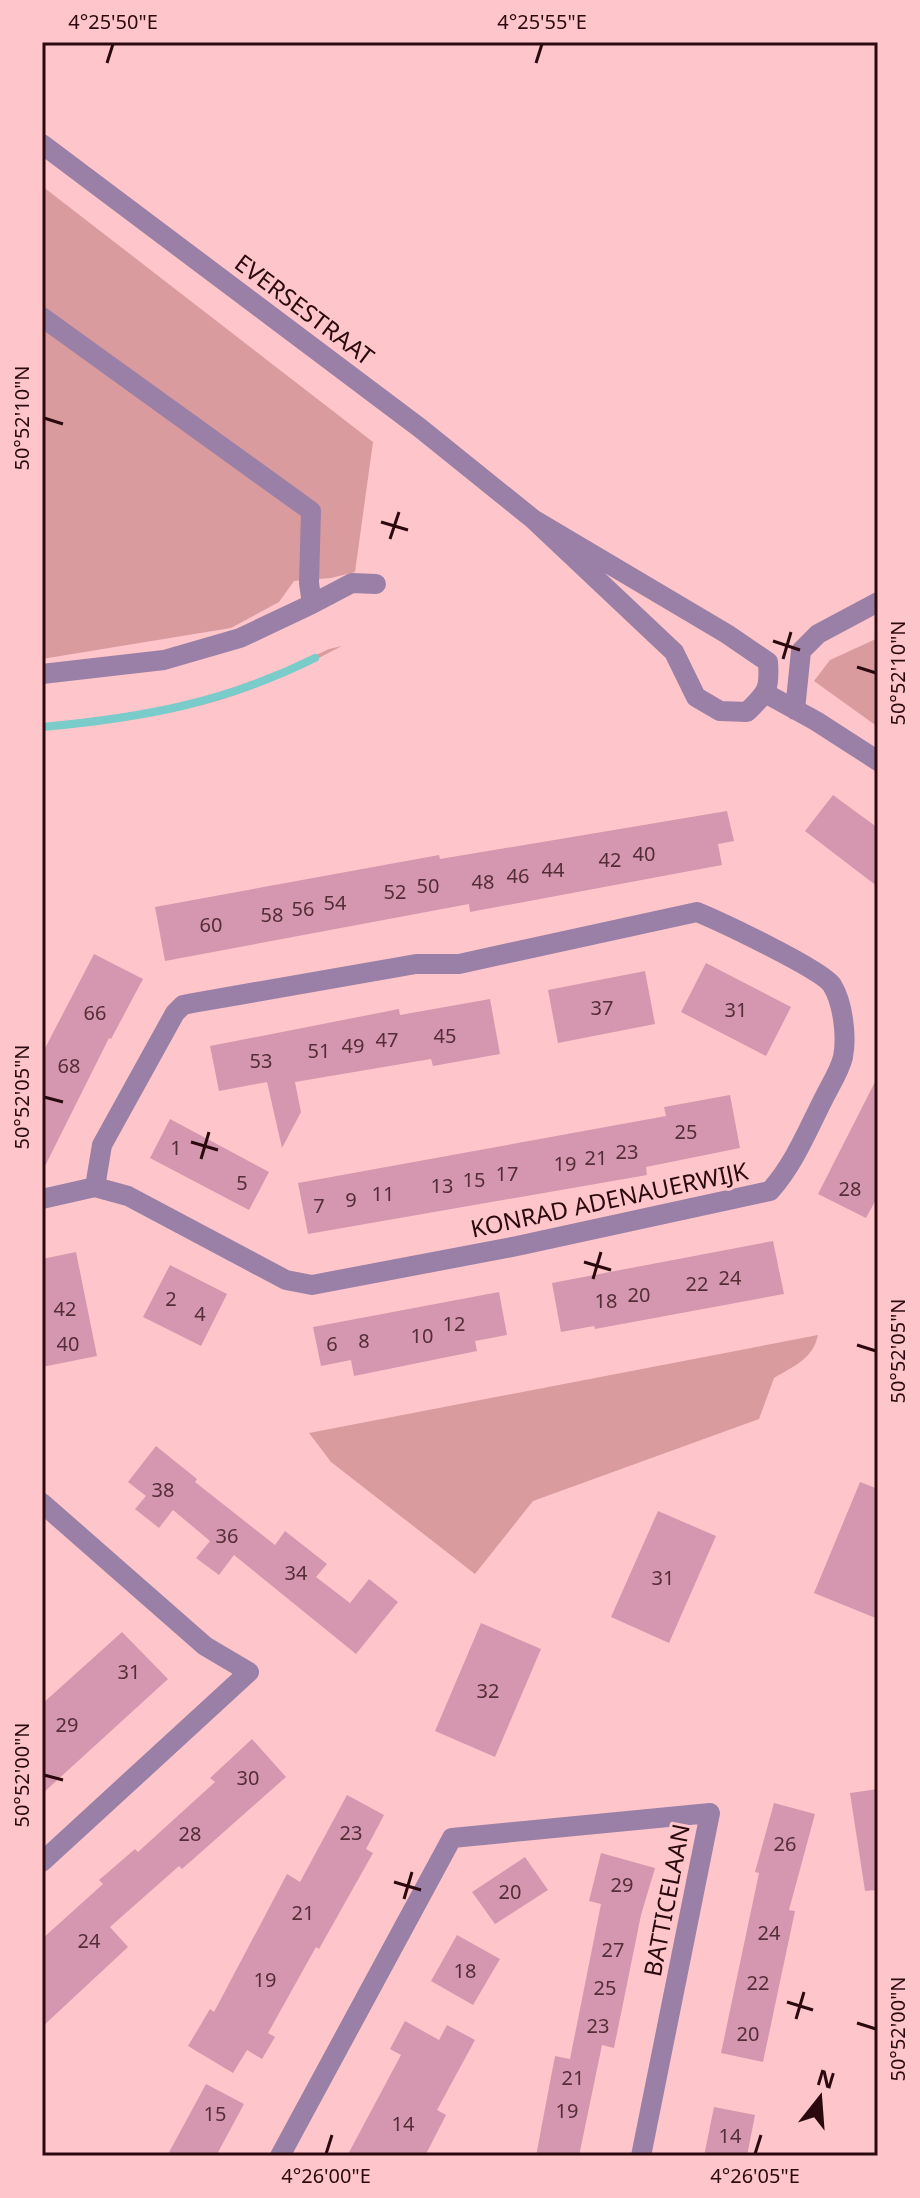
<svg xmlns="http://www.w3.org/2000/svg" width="920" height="2198" viewBox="0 0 920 2198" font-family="'Noto Sans',sans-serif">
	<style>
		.green { fill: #da9b9f }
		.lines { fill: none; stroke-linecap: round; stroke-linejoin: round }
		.stream { stroke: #79ccca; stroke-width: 8 }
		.building { fill: #d597af }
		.minor { stroke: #9a80a7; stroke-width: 20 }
		.ticks { fill: none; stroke: #2a0a0f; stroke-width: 3 }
		.labels { text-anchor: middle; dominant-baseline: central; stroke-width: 6; stroke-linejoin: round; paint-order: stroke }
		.number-label { font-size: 20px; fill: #552d37 }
		.street-label { font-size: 24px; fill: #2a0a0f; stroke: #fec6ca }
		.neatline { fill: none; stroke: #2a0a0f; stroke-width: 3 }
		.ticks-label { font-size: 20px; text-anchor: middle; fill: #2a0a0f }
	</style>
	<rect width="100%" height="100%" fill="#fec6ca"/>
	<path class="green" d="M 42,186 L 373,442 L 355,572 L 331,578 L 294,581 L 279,602 L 231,628 L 42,659 Z
		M 878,638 L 878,727 L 814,681 L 830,660 Z
		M 342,646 C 311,662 280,679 247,691 C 182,715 111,723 42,730 L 42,725 C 110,719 178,710 244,688 C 273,678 300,662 329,649 Z
		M 818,1335 C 813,1359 794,1366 774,1378 L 759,1419 L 533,1501 L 475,1574 L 331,1462 L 309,1433 Z"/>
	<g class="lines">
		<path class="stream" d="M 42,727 C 142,718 224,703 315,658"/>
	</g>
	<path class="building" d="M 833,795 L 878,828 L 878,887 L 805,831 Z
		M 727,811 L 734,841 L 718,844 L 722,865 L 470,912 L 469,904 L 165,961 L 155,907 L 439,855 L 440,859 Z
		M 94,954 L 143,979 L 111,1039 L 109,1038 L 42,1172 L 42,1054 Z
		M 706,963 L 791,1007 L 766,1056 L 681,1012 Z
		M 645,971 L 655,1024 L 558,1043 L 548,990 Z
		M 490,999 L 500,1054 L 433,1066 L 431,1059 L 295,1082 L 301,1112 L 282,1148 L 267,1082 L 219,1091 L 210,1046 L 399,1009 L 400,1015 Z
		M 878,1076 L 878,1196 L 866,1218 L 818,1194 Z
		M 730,1095 L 740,1148 L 646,1167 L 647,1175 L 308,1234 L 298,1183 L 666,1116 L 664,1107 Z
		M 170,1119 L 269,1172 L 249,1210 L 150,1158 Z
		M 773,1241 L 784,1294 L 595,1329 L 594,1326 L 561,1332 L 552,1283 Z
		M 76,1252 L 97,1356 L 42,1367 L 42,1259 Z
		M 170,1265 L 227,1294 L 201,1346 L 143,1317 Z
		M 499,1292 L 507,1335 L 475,1341 L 477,1351 L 354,1376 L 351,1360 L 321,1366 L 313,1327 Z
		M 156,1446 L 197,1479 L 195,1482 L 275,1545 L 285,1531 L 327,1564 L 316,1577 L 350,1603 L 369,1579 L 398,1602 L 356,1654 L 234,1555 L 219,1575 L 196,1558 L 210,1541 L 173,1510 L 159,1528 L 135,1509 L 146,1496 L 128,1482 Z
		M 860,1482 L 878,1489 L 878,1619 L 814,1593 Z
		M 658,1511 L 716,1536 L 669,1643 L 611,1617 Z
		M 481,1623 L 541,1649 L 495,1757 L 435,1731 Z
		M 122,1632 L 168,1679 L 42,1794 L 42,1704 Z
		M 252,1739 L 286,1777 L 182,1869 L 179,1866 L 110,1927 L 128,1947 L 42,2027 L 42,1939 L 103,1884 L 99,1880 L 135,1849 L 138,1852 L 215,1782 L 210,1778 Z
		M 878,1789 L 878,1890 L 865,1891 L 850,1793 Z
		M 347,1795 L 384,1815 L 366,1849 L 373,1853 L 319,1949 L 316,1947 L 268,2033 L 275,2037 L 262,2059 L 247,2050 L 233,2073 L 188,2046 L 210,2009 L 214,2012 L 287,1874 L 300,1882 Z
		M 774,1803 L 815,1814 L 789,1910 L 795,1911 L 763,2062 L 721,2053 L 759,1873 L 755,1872 Z
		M 601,1853 L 655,1868 L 641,1915 L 614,2048 L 602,2045 L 579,2156 L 536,2156 L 555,2056 L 570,2059 L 601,1904 L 589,1901 Z
		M 525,1857 L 548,1890 L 495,1924 L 472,1892 Z
		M 457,1935 L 500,1959 L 473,2005 L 431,1981 Z
		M 405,2021 L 439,2040 L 447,2025 L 475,2040 L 437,2110 L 446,2115 L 425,2156 L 347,2156 L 401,2055 L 390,2049 Z
		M 206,2084 L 244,2104 L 216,2156 L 167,2156 Z
		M 714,2107 L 755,2115 L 747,2156 L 704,2156 Z"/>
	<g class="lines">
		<path class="minor" d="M 42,144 L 420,428 L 533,519 L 674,652 L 696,697 L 720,711 L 747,712 C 767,692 770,690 768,662 L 727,634 L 533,519
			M 42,317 L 311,511 L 309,583 L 312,604 L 352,583 L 376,584
			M 42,674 L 164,660 L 240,638 L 312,604
			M 765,693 L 816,721 L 878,761
			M 795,710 L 801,651 L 818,634 L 878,602
			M 42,1199 L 95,1187 L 128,1196 L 286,1280 L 312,1285 L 517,1246 L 770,1191 C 795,1163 808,1129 825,1096 C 831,1084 840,1070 843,1057 C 847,1036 843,1003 832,985 C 821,969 719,921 697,912 L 459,964 L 416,964 L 193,1003 L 183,1005 L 175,1013 L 102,1145 L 95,1187
			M 42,1503 L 205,1646 L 249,1672 L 42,1862
			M 280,2156 L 452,1838 L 710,1813 L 641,2156"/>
	</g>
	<path class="ticks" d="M 107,63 L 113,44M 536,63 L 542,44M 44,418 L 63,424M 381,522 L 408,530M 390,539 L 399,512M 773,641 L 800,650M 783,659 L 791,632M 857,667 L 876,673M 44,1097 L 63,1102M 191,1142 L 218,1150M 201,1159 L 209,1132M 584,1262 L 611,1270M 593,1279 L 601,1252M 857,1345 L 876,1351M 44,1775 L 63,1780M 394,1882 L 421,1890M 404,1899 L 412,1872M 787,2002 L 813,2010M 796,2019 L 804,1992M 857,2023 L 876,2029M 326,2154 L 332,2135M 755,2154 L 761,2135"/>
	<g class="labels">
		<g class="number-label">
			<text x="644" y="853">40</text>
			<text x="610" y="859">42</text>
			<text x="553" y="869">44</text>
			<text x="518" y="875">46</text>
			<text x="483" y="881">48</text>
			<text x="428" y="885">50</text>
			<text x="395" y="891">52</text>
			<text x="335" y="902">54</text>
			<text x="303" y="908">56</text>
			<text x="272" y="914">58</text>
			<text x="211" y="924">60</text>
			<text x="602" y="1007">37</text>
			<text x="736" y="1009">31</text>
			<text x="95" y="1012">66</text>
			<text x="445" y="1035">45</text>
			<text x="387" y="1039">47</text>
			<text x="353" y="1045">49</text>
			<text x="319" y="1050">51</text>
			<text x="261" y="1060">53</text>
			<text x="69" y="1065">68</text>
			<text x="686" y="1131">25</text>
			<text x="176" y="1147">1</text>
			<text x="627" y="1151">23</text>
			<text x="596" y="1157">21</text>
			<text x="565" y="1163">19</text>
			<text x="507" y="1173">17</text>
			<text x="474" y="1179">15</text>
			<text x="242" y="1182">5</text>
			<text x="442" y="1185">13</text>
			<text x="850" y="1188">28</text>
			<text x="383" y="1193">11</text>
			<text x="351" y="1199">9</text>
			<text x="319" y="1205">7</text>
			<text x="730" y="1277">24</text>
			<text x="697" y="1283">22</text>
			<text x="639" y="1294">20</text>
			<text x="171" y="1298">2</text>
			<text x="606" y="1300">18</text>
			<text x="65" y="1308">42</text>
			<text x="200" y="1313">4</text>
			<text x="454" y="1323">12</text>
			<text x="422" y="1335">10</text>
			<text x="364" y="1340">8</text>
			<text x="68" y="1343">40</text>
			<text x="332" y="1343">6</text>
			<text x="163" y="1489">38</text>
			<text x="227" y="1535">36</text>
			<text x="296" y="1572">34</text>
			<text x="663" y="1577">31</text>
			<text x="129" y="1671">31</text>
			<text x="488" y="1690">32</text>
			<text x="67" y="1724">29</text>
			<text x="248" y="1777">30</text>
			<text x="351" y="1832">23</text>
			<text x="190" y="1833">28</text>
			<text x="785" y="1843">26</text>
			<text x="622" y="1884">29</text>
			<text x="510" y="1891">20</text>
			<text x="303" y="1912">21</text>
			<text x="769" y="1932">24</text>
			<text x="89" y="1940">24</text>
			<text x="613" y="1949">27</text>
			<text x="465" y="1970">18</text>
			<text x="265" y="1979">19</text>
			<text x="758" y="1982">22</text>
			<text x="605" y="1987">25</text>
			<text x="598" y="2025">23</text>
			<text x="748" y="2033">20</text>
			<text x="573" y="2077">21</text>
			<text x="567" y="2110">19</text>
			<text x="215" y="2113">15</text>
			<text x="403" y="2123">14</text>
			<text x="730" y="2135">14</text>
		</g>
		<g class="street-label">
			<text transform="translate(305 309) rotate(37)">EVERSESTRAAT</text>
			<text transform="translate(609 1199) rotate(-12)">KONRAD ADENAUERWIJK</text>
			<text transform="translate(666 1900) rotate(-79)">BATTICELAAN</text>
		</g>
	</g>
	<rect width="920" height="2198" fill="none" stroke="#fec6ca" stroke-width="88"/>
	<g transform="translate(820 2098) rotate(17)" stroke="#fec6ca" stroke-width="6" paint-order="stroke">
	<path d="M0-6L14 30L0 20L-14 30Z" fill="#2a0a0f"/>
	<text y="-12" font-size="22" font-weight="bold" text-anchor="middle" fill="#2a0a0f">N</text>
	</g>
	<rect x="44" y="44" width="832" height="2110" class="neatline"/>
	<g class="ticks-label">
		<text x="113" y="29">4°25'50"E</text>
		<text x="542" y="29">4°25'55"E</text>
		<text transform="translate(22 418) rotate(-90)" y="7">50°52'10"N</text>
		<text transform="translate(898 673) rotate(-90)" y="7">50°52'10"N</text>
		<text transform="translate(22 1097) rotate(-90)" y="7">50°52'05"N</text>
		<text transform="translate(898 1351) rotate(-90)" y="7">50°52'05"N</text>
		<text transform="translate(22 1775) rotate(-90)" y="7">50°52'00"N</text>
		<text transform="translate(898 2029) rotate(-90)" y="7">50°52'00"N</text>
		<text x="326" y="2183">4°26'00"E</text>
		<text x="755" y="2183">4°26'05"E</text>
	</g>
</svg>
